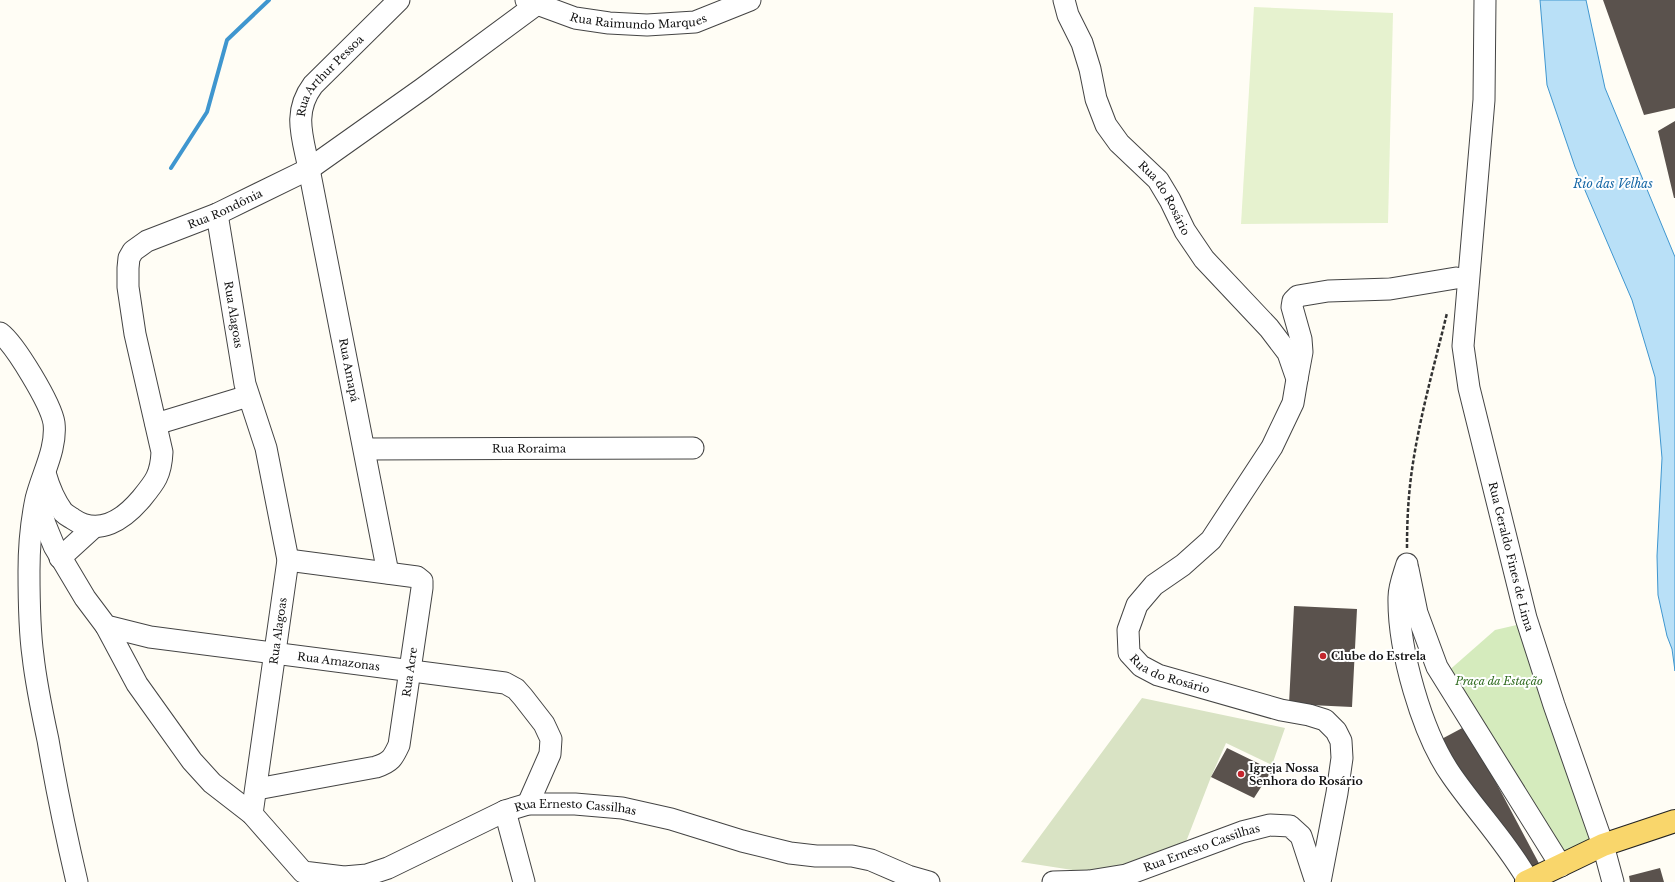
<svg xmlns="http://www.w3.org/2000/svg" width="1675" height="882" viewBox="0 0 1675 882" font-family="'Libre Baskerville',serif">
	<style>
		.green { fill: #d5ebbd }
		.cemetery { fill: #d9e3c4 }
		.pitch { fill: #e6f2cf }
		.water { fill: #b9e0f7; stroke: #3f96cf }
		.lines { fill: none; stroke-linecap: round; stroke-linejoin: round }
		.stream { stroke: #3f96cf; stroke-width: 4 }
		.building { fill: #5a524d }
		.minor-casing { stroke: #444; stroke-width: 23 }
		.major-casing { stroke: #222; stroke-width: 24 }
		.path { stroke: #333; stroke-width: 2.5; stroke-dasharray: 4 2; stroke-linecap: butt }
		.minor { stroke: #fff; stroke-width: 21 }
		.major { stroke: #f9d66b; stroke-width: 22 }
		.poi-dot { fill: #c4262e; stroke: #fff; stroke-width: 1.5 }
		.labels { text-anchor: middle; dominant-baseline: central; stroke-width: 4; stroke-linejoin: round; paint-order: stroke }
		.street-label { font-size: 11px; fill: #111; stroke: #fff }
		.poi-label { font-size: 11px; font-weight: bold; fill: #111; stroke: #fff; text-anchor: start }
		.park-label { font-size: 11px; font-style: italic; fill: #2f6b1f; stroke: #fff }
		.water-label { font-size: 12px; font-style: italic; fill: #1768a6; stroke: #fff }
	</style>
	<rect width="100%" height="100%" fill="#fffdf5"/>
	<path class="green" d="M 1521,624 L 1597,837 L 1556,858 L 1446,673 L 1495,630 Z"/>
	<path class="cemetery" d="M 1142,698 L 1285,728 L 1272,765 L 1226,743 L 1211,777 L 1184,847 L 1111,876 L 1021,862 Z"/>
	<path class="pitch" d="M 1254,7 L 1393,13 L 1388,223 L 1241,224 Z"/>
	<path class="water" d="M 1540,0 L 1586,0 L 1605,88 L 1675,257 L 1675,671 L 1672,649 L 1667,636 L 1658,595 L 1657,556 L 1662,458 L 1655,377 L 1632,300 L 1575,167 L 1547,85 Z"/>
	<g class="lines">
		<path class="stream" d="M 171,168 L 207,112 L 227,40 L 269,0"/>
	</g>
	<path class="building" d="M 1603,0 L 1675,0 L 1675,108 L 1644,115 Z
		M 1675,121 L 1675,198 L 1674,198 L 1658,131 Z
		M 1294,606 L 1357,609 L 1352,707 L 1289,704 Z
		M 1466,726 L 1542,869 L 1534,875 L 1436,742 Z
		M 1227,748 L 1272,770 L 1254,798 L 1211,777 Z
		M 1660,868 L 1664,882 L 1630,882 L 1629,876 Z"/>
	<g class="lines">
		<g class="minor-casing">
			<g id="minor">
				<path id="s1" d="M 526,0 L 575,18 L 609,23 L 647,25 L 695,22 L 750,0"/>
				<path id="s2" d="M 1064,0 L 1068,15 L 1082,43 L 1090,69 L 1096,99 L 1106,125 L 1119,143 L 1158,180 L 1170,200 L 1185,231 L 1204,259 L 1269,328 L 1288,353 L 1297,379 L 1293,403 L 1272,447 L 1211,540 L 1183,565 L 1154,585 L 1137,605 L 1128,630 L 1129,653 L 1141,666 L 1158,675 L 1281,710 L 1309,715 L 1325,720 L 1336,731 L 1341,741 L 1342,758 L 1337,793 L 1320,882"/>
				<path id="s3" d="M 1485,0 L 1484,100 L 1463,346 L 1469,388 L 1526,618 L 1554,705 L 1603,845 L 1613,882"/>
				<path id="s4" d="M 217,214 L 245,384 L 266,448 L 288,560 L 252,814"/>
				<path d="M 0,333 C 15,344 51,404 54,423 C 57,449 42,474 36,499 C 31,523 29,547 29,571 C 29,599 29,628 33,656 C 36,684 42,712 48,740 C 56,787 66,835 77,882"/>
				<path d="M 1297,379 L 1302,352 L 1301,339 L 1292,307 L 1293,301 L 1298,296 L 1328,291 L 1390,289 L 1456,278"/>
				<path d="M 156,424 L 248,396"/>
				<path id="s5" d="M 365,449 L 693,448"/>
				<path id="s6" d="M 45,473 C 49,487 54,500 63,512 C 66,515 70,517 73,519 C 99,537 124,519 141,499 C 155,482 161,475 162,452 L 135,334 L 128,287 L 128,268 L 129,258 L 133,251 L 147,241 L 217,214 L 309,169 L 422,89 L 537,4"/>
				<path id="s7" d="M 37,497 L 45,524 L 54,546 L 85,598 L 106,626 L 150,637 L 505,683 L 516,689 L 523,697 L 544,724 L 551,739 L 550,754 L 528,804"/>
				<path d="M 60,558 L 94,527"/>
				<path d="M 1407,564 C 1404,574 1399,586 1399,597 C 1398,649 1422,734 1452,776 C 1477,812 1507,843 1529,882"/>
				<path d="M 1408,569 L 1417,613 L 1437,667 L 1561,866"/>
				<path id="s8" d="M 388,573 L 309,169 C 303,138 292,113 313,85 L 399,0"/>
				<path id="s9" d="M 106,626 L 137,684 L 192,761 L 212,783 L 252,814 L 303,872 L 344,877 L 367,875 L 388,868 L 505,811 L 528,804 L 575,804 L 622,808 L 671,819 L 742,841 L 790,853 L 816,856 L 852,856 L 871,860 L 908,876 L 929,882"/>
				<path id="s10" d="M 257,789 L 376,767 C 391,762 393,758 399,745 L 422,588 L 422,581 L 417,577 L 288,560"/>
				<path d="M 505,811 L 524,882"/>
				<path id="s11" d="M 1053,882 L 1089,881 L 1126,875 L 1242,832 L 1270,825 L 1290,826 L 1301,836 L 1316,882"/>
			</g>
		</g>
		<g class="major-casing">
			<path id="major" d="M 1526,882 L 1603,845 L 1675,821"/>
		</g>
		<path class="path" d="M 1407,548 C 1407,524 1408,501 1411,477 C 1418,422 1434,367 1447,313"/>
		<use href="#minor" class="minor"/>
		<use href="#major" class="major"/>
	</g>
	<g class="poi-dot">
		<circle cx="1323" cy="656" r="4"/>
		<circle cx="1241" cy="774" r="4"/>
	</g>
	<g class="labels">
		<g class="street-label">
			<text stroke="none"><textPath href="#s1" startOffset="116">Rua Raimundo Marques</textPath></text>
			<text stroke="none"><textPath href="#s8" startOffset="516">Rua Arthur Pessoa</textPath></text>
			<text stroke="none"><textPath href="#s2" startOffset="227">Rua do Rosário</textPath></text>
			<text stroke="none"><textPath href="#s6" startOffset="494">Rua Rondônia</textPath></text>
			<text stroke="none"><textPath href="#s4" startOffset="102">Rua Alagoas</textPath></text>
			<text transform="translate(349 370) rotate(79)">Rua Amapá</text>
			<text stroke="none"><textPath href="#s5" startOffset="164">Rua Roraima</textPath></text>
			<text stroke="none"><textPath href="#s3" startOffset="563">Rua Geraldo Fines de Lima</textPath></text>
			<text transform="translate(278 631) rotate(-82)">Rua Alagoas</text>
			<text stroke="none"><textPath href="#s7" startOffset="383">Rua Amazonas</textPath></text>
			<text stroke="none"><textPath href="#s2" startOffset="834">Rua do Rosário</textPath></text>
			<text stroke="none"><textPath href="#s10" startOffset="228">Rua Acre</textPath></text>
			<text stroke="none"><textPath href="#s9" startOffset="606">Rua Ernesto Cassilhas</textPath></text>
			<text stroke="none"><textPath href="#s11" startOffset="154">Rua Ernesto Cassilhas</textPath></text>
		</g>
		<g class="poi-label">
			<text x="1331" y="656">Clube do Estrela</text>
			<text x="1249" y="768">Igreja Nossa<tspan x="1249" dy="13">Senhora do Rosário</tspan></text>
		</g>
		<g class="park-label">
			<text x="1499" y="681">Praça da Estação</text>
		</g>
		<g class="water-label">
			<text x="1613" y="183">Rio das Velhas</text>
		</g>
	</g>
</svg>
